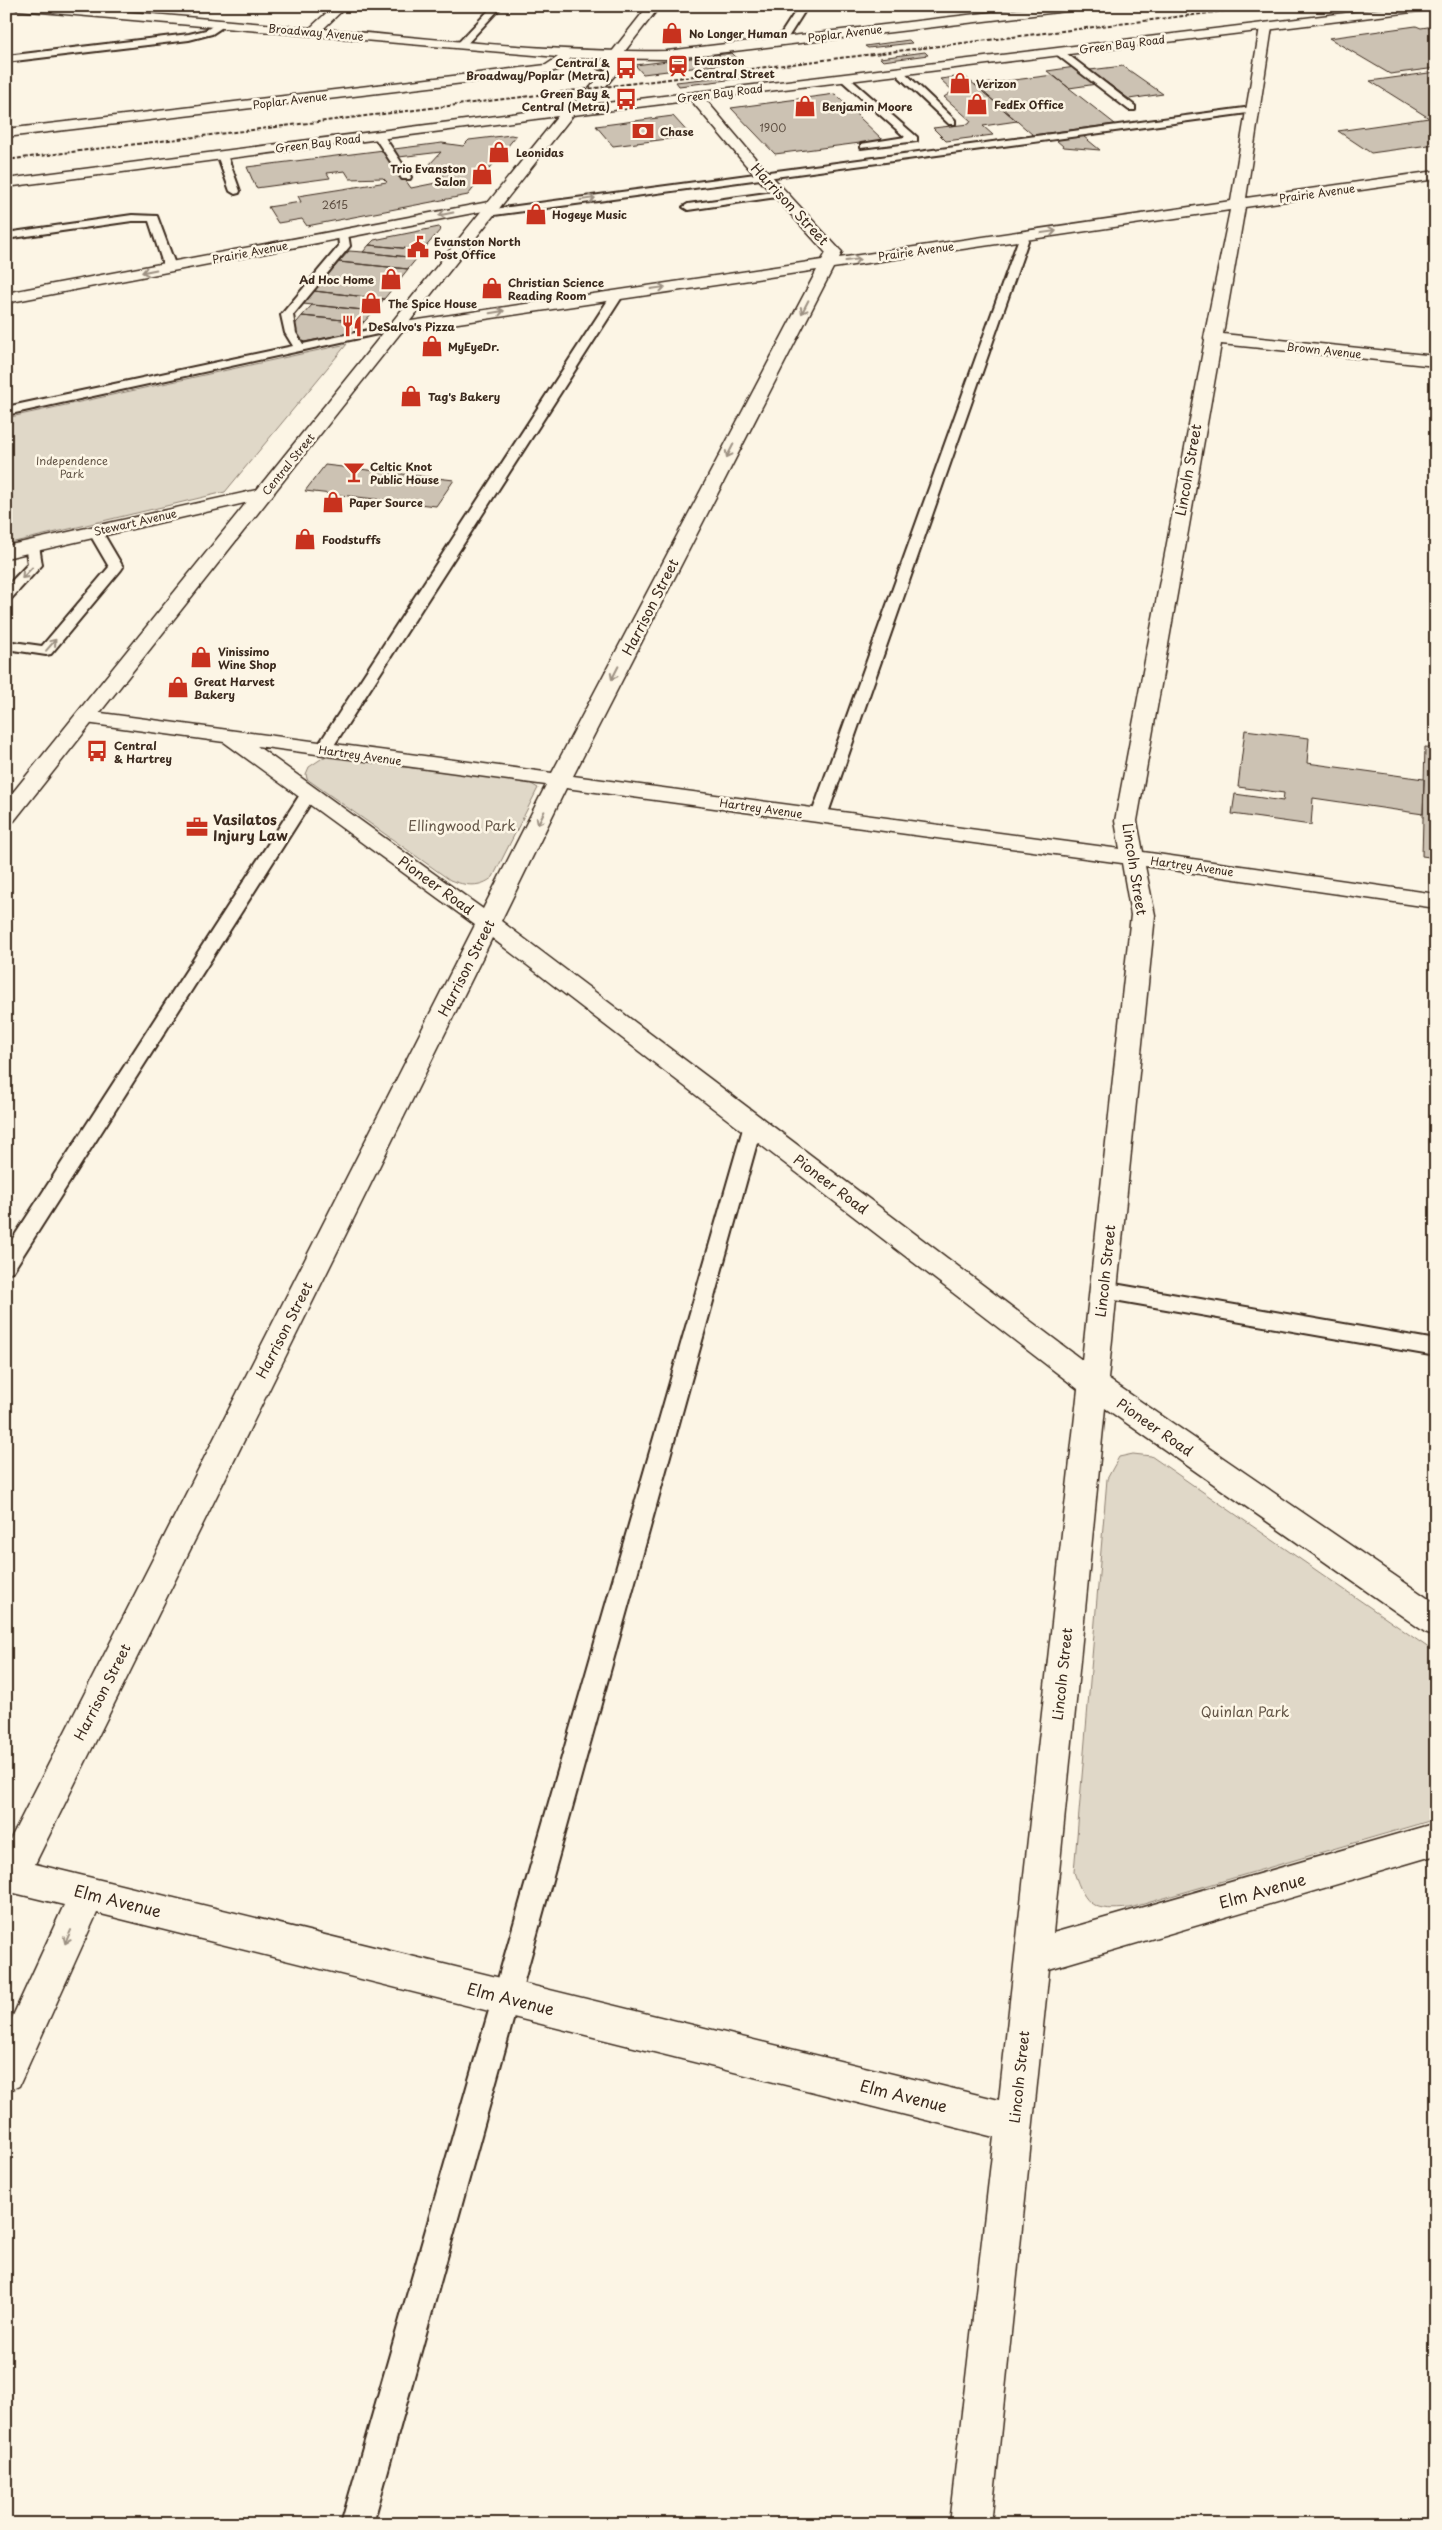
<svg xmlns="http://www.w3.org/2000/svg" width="1442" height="2530" viewBox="0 0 1442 2530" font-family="'Playpen Sans',sans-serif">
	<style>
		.green { fill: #e0d8c8; stroke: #8e8173 }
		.building { fill: #ccc2b3; stroke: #3b2a1e }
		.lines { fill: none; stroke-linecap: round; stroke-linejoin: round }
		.lane-casing { stroke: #3b2a1e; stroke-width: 4 }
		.street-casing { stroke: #3b2a1e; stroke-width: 3 }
		.secondary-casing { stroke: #3b2a1e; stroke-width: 3 }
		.lane { fill: #fcf5e5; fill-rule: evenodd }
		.street { fill: #fcf5e5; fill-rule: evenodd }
		.secondary { fill: #fcf5e5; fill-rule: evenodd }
		.rail { stroke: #3b2a1e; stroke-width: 2; stroke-dasharray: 4 2; stroke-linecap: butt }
		.oneway { stroke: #9c9082 }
		.labels { text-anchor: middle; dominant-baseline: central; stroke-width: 5; stroke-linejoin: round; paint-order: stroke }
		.far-street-label { font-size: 11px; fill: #3b2a1e; stroke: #fcf5e5 }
		.far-poi-label { font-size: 11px; font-weight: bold; fill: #3b2a1e; stroke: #fcf5e5; text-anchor: start }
		.number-label { font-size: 11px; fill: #5f5043 }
		.far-park-label { font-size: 11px; fill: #645648; stroke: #fcf5e5 }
		.street-label { font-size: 14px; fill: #3b2a1e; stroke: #fcf5e5 }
		.poi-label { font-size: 14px; font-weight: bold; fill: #3b2a1e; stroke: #fcf5e5; text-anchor: start }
		.park-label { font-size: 14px; fill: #645648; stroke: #fcf5e5 }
		.near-street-label { font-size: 16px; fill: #3b2a1e; stroke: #fcf5e5 }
	</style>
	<rect width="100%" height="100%" fill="#fcf5e5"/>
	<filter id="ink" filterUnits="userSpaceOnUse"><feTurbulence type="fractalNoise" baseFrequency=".02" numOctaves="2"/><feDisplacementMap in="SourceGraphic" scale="10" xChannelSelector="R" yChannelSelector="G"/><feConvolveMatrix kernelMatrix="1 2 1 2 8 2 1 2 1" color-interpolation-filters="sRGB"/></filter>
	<g filter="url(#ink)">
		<path class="green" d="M 347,344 L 225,492 L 6,544 L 6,418 Z
			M 324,757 L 528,782 L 538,788 L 493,877 C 480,888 466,886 450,880 L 307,779 L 306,774 L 309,767 Z
			M 1133,1454 L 1151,1456 L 1436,1653 L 1436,1819 L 1130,1908 C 1093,1911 1086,1907 1074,1872 L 1107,1479 L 1119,1457 Z"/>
		<path class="building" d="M 1436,23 L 1436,49 L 1432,49 L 1436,51 L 1436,68 L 1390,74 L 1329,38 L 1416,26 L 1421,28 L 1435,26 L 1430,24 Z
			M 909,40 L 912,43 L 868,48 L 865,46 Z
			M 925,52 L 928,55 L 883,61 L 880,58 Z
			M 732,53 L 741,62 L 643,74 L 635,65 Z
			M 1123,66 L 1163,94 L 1129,99 L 1090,70 Z
			M 1075,67 L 1097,84 L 1069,88 L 1047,71 Z
			M 1436,72 L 1436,144 L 1371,153 L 1338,131 L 1429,118 L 1370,81 Z
			M 749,74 L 752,77 L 679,86 L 676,82 Z
			M 1053,75 L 1069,88 L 1115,124 L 1033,135 L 975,85 Z
			M 964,76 L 975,85 L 1017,121 L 983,126 L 993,135 L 946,141 L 933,128 L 969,124 L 971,121 L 944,97 L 953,91 L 940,79 Z
			M 835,94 L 883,140 L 775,154 L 731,108 Z
			M 673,116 L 691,136 L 613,146 L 596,126 Z
			M 511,135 L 516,136 L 468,195 L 307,226 L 302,219 L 278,223 L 268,207 L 301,202 L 298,196 L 387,182 L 383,178 L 350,179 L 345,171 L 327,173 L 330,178 L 256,188 L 247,167 L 384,150 L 411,188 L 436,183 L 451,167 L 429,165 L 441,152 L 399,157 L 394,149 L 442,143 L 463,146 L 469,140 Z
			M 1083,136 L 1100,150 L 1064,147 L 1056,140 Z
			M 439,227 L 441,229 L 423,250 L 369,245 L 374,240 Z
			M 369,245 L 423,250 L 417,258 L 363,252 Z
			M 349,251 L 363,252 L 417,258 L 408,269 L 339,262 Z
			M 339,262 L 408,269 L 384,299 L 314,291 Z
			M 314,291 L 384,299 L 374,311 L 303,304 Z
			M 312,305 L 374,311 L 364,322 L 302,316 Z
			M 302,316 L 364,322 L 356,332 L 304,342 L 292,328 Z
			M 325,465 L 454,480 L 436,506 L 305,491 Z
			M 1245,730 L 1309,738 L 1307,763 L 1424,779 L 1423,814 L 1313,798 L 1311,825 L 1232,814 L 1235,794 L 1283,801 L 1284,793 L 1238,787 Z
			M 1425,747 L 1436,748 L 1436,858 L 1422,856 Z"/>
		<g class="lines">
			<g class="lane-casing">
				<path id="lane" d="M 493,6 L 502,6 L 464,47 L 458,47 L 458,43 Z
					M 799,6 L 808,6 L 785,42 L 779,42 L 777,40 Z
					M 221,21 L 225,24 L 224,26 L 212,34 L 189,40 L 6,62 L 6,56 L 189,34 L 206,30 Z
					M 1056,50 L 1062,50 L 1135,106 L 1135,110 L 1129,110 L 1056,54 Z
					M 895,69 L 901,69 L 955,120 L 955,124 L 949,124 L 895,73 Z
					M 841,76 L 847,76 L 917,137 L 917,141 L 861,148 L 861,144 L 905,137 L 841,80 Z
					M 1252,107 L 1255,108 L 1255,112 L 487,216 L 482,213 L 487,210 Z
					M 374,133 L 382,133 L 411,177 L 410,179 L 402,179 L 373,135 Z
					M 222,152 L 227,155 L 240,191 L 239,193 L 235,194 L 230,191 L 217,155 Z
					M 780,191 L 785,194 L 784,196 L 688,210 L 683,207 L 688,204 Z
					M 132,215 L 157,216 L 176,267 L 174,269 L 166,269 L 164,267 L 149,221 L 132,221 L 6,239 L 6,233 Z
					M 343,231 L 348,234 L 350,246 L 293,315 L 296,333 L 303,344 L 397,324 L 403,327 L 401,329 L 6,415 L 6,407 L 293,346 L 285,333 L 281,315 L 339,246 L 338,234 Z
					M 1025,232 L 1030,235 L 827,816 L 819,821 L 813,819 L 811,816 L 1020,235 Z
					M 618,291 L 624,294 L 331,750 L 328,753 L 318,753 L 315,750 L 612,294 Z
					M 95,527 L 100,528 L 123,567 L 121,570 L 51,654 L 46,655 L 6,649 L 6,641 L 42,646 L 109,567 L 88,531 Z
					M 32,541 L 39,545 L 42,565 L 11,599 L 6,600 L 6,587 L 28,564 L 25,545 Z
					M 309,788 L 317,793 L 13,1271 L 6,1273 L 6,1249 L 301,793 Z
					M 753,1118 L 760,1120 L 762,1125 L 373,2524 L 341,2524 L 744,1125 L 746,1120 Z
					M 1103,1282 L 1436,1340 L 1436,1356 L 1103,1298 L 1096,1295 L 1093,1290 L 1096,1285 Z"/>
			</g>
			<g class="street-casing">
				<path id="street" d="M 12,6 L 62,6 L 310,28 L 334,6 L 347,6 L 323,29 C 438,39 552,53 667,51 L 1043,6 L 1081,6 L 1075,10 L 667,59 L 571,58 L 563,68 L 548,73 L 6,137 L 6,129 L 546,65 L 558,57 L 18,10 Z
					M 1266,23 L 1272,27 L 1246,198 L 1436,171 L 1436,179 L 1245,207 L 1223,334 L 1436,356 L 1436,366 L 1221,344 L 1137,821 L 1143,852 L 1436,894 L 1436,908 L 1145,866 L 1155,915 L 1108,1379 L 1436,1604 L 1436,1636 L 1425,1632 L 1105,1408 L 1053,1933 L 1436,1823 L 1436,1855 L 1049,1969 L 991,2524 L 949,2524 L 994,2137 L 97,1913 L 19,2086 L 6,2092 L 6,2031 L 64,1905 L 6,1891 L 6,1848 L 475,925 L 224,742 L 86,723 L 79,721 L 76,717 L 79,713 L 86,711 L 552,773 L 817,270 L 397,332 L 389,327 L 391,324 L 822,260 L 826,253 L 745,164 L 690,99 L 688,96 L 695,92 L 700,93 L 755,158 L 839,249 L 842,252 L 839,258 L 1231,201 L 1260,27 ZM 1230,210 L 1204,338 L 1205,340 L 1115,821 L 1120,849 L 573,776 L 833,268 ZM 257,746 L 546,785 L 483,909 ZM 566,788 L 1122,863 L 1131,915 L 1082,1360 L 501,921 ZM 492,938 L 1078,1389 L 999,2100 L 35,1864 Z
					M 494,201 L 499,202 L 501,205 L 499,208 L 6,303 L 6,293 Z
					M 265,488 L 271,489 L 274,493 L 271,497 L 6,558 L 6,546 Z"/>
			</g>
			<g class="secondary-casing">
				<path id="secondary" d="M 648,6 L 660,6 L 621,56 L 620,69 L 590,105 L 1403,6 L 1436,6 L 1436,9 L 573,115 L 14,821 L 6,823 L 6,801 L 558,116 L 6,187 L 6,179 L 566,107 L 581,98 L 608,67 L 600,70 L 594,66 L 611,53 Z"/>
			</g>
			<use href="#lane" class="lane"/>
			<use href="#street" class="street"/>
			<use href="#secondary" class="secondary"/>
			<path class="rail" d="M 6,160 L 1266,6"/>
		</g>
		<defs><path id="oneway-shaft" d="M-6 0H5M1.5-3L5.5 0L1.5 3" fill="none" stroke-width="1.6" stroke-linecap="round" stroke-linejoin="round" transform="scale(1.25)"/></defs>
		<g class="oneway">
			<use href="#oneway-shaft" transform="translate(588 199) rotate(-8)"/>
			<use href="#oneway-shaft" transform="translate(446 214) rotate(169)"/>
			<use href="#oneway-shaft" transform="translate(1049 232) rotate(-8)"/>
			<use href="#oneway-shaft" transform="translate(853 260) rotate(-8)"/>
			<use href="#oneway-shaft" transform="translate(149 271) rotate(169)"/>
			<use href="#oneway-shaft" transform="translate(658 288) rotate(-8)"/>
			<use href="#oneway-shaft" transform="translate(805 307) rotate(117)"/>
			<use href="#oneway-shaft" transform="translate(497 312) rotate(-9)"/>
			<use href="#oneway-shaft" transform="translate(730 451) rotate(117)"/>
			<use href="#oneway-shaft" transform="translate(27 573) rotate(133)"/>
			<use href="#oneway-shaft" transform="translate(51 645) rotate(-49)"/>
			<use href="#oneway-shaft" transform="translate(615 673) rotate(117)"/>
			<use href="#oneway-shaft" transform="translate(541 818) rotate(117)"/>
			<use href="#oneway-shaft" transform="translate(68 1937) rotate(114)"/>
		</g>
	</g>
	<defs>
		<g id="shop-bare" transform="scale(1.725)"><path d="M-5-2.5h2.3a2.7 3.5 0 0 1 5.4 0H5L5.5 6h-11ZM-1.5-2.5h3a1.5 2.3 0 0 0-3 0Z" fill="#c8321e" stroke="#fcf5e5" stroke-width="2.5" paint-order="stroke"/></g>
		<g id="station-bare" transform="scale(1.725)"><path d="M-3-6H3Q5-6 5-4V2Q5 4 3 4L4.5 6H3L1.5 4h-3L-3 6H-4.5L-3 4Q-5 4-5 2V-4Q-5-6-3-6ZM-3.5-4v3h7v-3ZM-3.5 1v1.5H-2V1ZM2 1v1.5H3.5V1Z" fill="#c8321e" stroke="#fcf5e5" stroke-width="2.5" paint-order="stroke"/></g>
		<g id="bus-bare" transform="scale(1.725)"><path d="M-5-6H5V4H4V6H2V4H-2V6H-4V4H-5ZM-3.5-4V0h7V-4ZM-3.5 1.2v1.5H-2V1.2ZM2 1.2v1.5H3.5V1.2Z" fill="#c8321e" stroke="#fcf5e5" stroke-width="2.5" paint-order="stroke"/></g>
		<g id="bank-bare" transform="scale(1.725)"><path d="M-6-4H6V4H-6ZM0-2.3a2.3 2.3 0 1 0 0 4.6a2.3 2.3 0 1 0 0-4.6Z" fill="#c8321e" stroke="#fcf5e5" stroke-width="2.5" paint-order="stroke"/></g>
		<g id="civic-bare" transform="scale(1.725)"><path d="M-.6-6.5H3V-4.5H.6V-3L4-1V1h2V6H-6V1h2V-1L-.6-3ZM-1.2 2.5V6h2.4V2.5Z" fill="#c8321e" stroke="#fcf5e5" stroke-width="2.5" paint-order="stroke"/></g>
		<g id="restaurant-bare" transform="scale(1.725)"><path d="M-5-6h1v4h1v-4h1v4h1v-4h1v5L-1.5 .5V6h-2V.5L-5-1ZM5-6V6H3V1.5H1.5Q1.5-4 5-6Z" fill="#c8321e" stroke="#fcf5e5" stroke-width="2.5" paint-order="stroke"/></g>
		<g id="bar-bare" transform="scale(1.725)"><path d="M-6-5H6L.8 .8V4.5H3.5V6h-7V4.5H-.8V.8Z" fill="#c8321e" stroke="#fcf5e5" stroke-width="2.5" paint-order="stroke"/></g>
		<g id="office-bare" transform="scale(1.725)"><path d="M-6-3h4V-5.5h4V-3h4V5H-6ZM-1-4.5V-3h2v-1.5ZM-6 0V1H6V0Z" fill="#c8321e" stroke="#fcf5e5" stroke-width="2.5" paint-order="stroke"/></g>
	</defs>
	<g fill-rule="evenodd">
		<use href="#shop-bare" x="672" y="33"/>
		<use href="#station-bare" x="678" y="66"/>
		<use href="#bus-bare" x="626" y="68"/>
		<use href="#shop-bare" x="960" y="83"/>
		<use href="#bus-bare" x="626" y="99"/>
		<use href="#shop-bare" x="977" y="104"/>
		<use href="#shop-bare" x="805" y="106"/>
		<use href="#bank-bare" x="643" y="131"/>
		<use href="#shop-bare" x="499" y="152"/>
		<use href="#shop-bare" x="482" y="174"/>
		<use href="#shop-bare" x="536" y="214"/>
		<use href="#civic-bare" x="418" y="247"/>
		<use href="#shop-bare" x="391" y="279"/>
		<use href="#shop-bare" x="492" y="288"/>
		<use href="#shop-bare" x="371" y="303"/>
		<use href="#restaurant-bare" x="352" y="326"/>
		<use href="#shop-bare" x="432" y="346"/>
		<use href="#shop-bare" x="411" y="396"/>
		<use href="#bar-bare" x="354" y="472"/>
		<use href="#shop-bare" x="333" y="502"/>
		<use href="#shop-bare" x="305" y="539"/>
		<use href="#shop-bare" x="201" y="657"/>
		<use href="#shop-bare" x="178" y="687"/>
		<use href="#bus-bare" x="97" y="751"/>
		<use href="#office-bare" x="197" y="827"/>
	</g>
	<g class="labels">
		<g class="far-street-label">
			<text transform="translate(316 32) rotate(5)">Broadway Avenue</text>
			<text transform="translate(845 33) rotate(-7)">Poplar Avenue</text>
			<text transform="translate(1122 44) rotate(-7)">Green Bay Road</text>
			<text transform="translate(720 93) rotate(-7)">Green Bay Road</text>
			<text transform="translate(290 100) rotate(-7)">Poplar Avenue</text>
			<text transform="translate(318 143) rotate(-7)">Green Bay Road</text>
			<text transform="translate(1317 193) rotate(-8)">Prairie Avenue</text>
			<text transform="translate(916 251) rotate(-8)">Prairie Avenue</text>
			<text transform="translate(250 252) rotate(-11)">Prairie Avenue</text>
			<text transform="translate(1324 350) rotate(6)">Brown Avenue</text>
			<text transform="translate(288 464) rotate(-51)">Central Street</text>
			<text transform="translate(135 522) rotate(-13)">Stewart Avenue</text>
			<text transform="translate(360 755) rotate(8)">Hartrey Avenue</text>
			<text transform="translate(761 808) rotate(8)">Hartrey Avenue</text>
			<text transform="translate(1192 866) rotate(8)">Hartrey Avenue</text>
		</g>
		<g class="far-poi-label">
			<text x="689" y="33">No Longer Human</text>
			<text x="694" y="60">Evanston<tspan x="694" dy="13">Central Street</tspan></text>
			<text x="610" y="62" text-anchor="end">Central &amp;<tspan x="610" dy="13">Broadway/Poplar (Metra)</tspan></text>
			<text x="976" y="83">Verizon</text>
			<text x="610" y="93" text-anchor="end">Green Bay &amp;<tspan x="610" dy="13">Central (Metra)</tspan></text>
			<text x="994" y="104">FedEx Office</text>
			<text x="822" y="106">Benjamin Moore</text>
			<text x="660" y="131">Chase</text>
			<text x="516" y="152">Leonidas</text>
			<text x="466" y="168" text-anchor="end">Trio Evanston<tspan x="466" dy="13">Salon</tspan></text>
			<text x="552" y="214">Hogeye Music</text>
			<text x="434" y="241">Evanston North<tspan x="434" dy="13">Post Office</tspan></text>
			<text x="374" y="279" text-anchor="end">Ad Hoc Home</text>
			<text x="508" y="282">Christian Science<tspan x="508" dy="13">Reading Room</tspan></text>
			<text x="388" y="303">The Spice House</text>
			<text x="368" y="326">DeSalvo's Pizza</text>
			<text x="448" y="346">MyEyeDr.</text>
			<text x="428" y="396">Tag's Bakery</text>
			<text x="370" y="466">Celtic Knot<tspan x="370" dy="13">Public House</tspan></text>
			<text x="349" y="502">Paper Source</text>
			<text x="322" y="539">Foodstuffs</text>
			<text x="218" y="651">Vinissimo<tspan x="218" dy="13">Wine Shop</tspan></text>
			<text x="194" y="681">Great Harvest<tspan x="194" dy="13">Bakery</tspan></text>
			<text x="114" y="745">Central<tspan x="114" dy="13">&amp; Hartrey</tspan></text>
		</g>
		<g class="number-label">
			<text x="773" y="127">1900</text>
			<text x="335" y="204">2615</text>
		</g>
		<g class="far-park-label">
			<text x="72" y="460">Independence<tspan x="72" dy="13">Park</tspan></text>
		</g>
		<g class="street-label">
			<text transform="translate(790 204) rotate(47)">Harrison Street</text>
			<text transform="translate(1188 470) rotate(-80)">Lincoln Street</text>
			<text transform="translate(650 607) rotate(-63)">Harrison Street</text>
			<text transform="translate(1135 869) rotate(81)">Lincoln Street</text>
			<text transform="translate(436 885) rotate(36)">Pioneer Road</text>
			<text transform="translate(466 968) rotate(-63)">Harrison Street</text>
			<text transform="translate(831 1184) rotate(37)">Pioneer Road</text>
			<text transform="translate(1105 1271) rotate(-84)">Lincoln Street</text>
			<text transform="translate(284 1330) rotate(-63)">Harrison Street</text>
			<text transform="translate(1155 1427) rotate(35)">Pioneer Road</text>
			<text transform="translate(1062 1674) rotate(-84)">Lincoln Street</text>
			<text transform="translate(102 1692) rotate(-63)">Harrison Street</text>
			<text transform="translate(1019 2077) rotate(-84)">Lincoln Street</text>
		</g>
		<g class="poi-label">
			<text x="213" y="819">Vasilatos<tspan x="213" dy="16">Injury Law</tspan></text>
		</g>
		<g class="park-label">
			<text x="462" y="825">Ellingwood Park</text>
			<text x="1245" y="1711">Quinlan Park</text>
		</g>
		<g class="near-street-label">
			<text transform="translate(1262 1890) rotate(-16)">Elm Avenue</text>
			<text transform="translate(118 1900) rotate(14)">Elm Avenue</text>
			<text transform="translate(511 1998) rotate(14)">Elm Avenue</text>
			<text transform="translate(904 2095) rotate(14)">Elm Avenue</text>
		</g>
	</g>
	<rect width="1442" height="2530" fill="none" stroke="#fcf5e5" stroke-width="25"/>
	<rect x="12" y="12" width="1417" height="2505" fill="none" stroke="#3b2a1e" stroke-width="2" filter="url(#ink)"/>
</svg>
